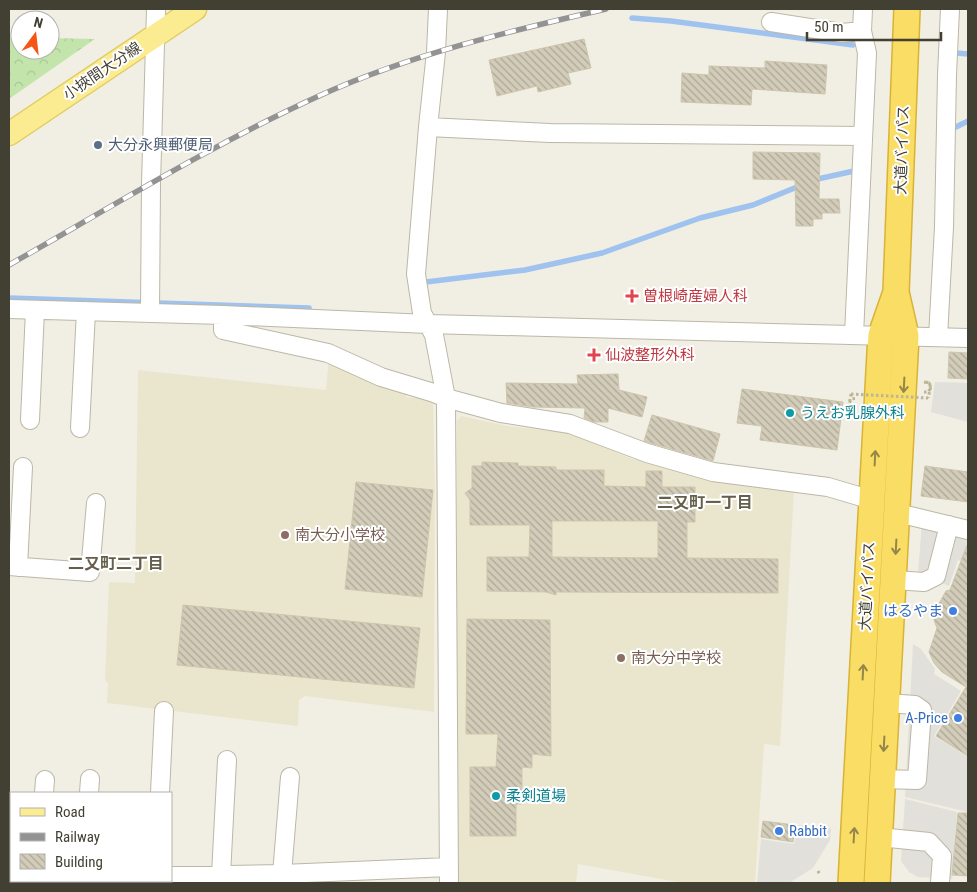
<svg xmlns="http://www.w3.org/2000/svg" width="977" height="892" viewBox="0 0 977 892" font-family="'Roboto Condensed','Noto Sans JP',sans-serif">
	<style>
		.education { fill: #eae6cd }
		.park { fill: url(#park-crowns) }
		.parking { fill: #e1e0db }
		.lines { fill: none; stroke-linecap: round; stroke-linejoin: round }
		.stream { stroke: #9fc3ee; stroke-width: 5.5 }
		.building { fill: url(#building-back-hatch); stroke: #cdc5ac; fill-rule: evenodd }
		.minor-casing { stroke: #bcb7a6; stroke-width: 20 }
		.major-casing { stroke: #e0cc62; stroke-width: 25 }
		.highway-casing { stroke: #d9b335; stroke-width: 28 }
		.path { stroke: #bdb597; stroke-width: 3; stroke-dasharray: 2.5 2.5; stroke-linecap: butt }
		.minor { stroke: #fff; stroke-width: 18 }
		.major { stroke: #fcec91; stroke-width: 22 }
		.highway { stroke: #fadd64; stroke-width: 25 }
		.rail-casing { stroke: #939393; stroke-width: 5.5 }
		.rail { stroke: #fff; stroke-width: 4; stroke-dasharray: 11; stroke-linecap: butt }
		.path-bridge { stroke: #bdb597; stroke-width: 3; stroke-dasharray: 2.5 2.5; stroke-linecap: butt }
		.oneway { stroke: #958649 }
		.service-dot { fill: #5c6f8a; stroke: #fff; stroke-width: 2 }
		.health-dot { fill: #e0444e; stroke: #fff; stroke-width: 2 }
		.culture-dot { fill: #0f9aa8; stroke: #fff; stroke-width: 2 }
		.education-dot { fill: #8d6e63; stroke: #fff; stroke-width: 2 }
		.shop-dot { fill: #3f7fe0; stroke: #fff; stroke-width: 2 }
		.labels { text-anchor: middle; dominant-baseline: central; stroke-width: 4; stroke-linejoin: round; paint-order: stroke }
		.street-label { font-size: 15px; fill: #423f33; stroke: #fff }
		.service-label { font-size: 15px; fill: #4e5e75; stroke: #fff; text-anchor: start }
		.health-label { font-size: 15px; fill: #be3a42; stroke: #fff; text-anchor: start }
		.culture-label { font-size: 15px; fill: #0d838f; stroke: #fff; text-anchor: start }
		.education-label { font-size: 15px; fill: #785e54; stroke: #fff; text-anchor: start }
		.shop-label { font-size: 15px; fill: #366cbe; stroke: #fff; text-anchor: end }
		.neighbourhood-label { font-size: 16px; font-weight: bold; fill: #655e4b; stroke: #fff }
	</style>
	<defs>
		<pattern id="park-crowns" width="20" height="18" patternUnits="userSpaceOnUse" patternTransform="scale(1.25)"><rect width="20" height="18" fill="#c3e5ac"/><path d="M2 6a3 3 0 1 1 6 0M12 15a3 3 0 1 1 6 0" fill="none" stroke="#a9c694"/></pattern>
		<pattern id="building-back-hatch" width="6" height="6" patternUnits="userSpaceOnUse" patternTransform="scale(1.25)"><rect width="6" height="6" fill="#d2ccb9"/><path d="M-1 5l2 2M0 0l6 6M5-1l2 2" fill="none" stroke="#aca797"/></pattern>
	</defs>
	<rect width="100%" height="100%" fill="#f1efe3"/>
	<path class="education" d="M 329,356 L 408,388 L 406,397 L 433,400 L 435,488 L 434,712 L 305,696 L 299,700 L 298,726 L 107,703 L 108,684 L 105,679 L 109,582 L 135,583 L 138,370 L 326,390 Z
		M 461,416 L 507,426 L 570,433 L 632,459 L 794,490 L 780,746 L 764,744 L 755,883 L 683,883 L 578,864 L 576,883 L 457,883 L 457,421 Z"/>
	<path class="park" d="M 9,38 L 20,38 L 20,50 L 50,50 L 50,38 L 95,39 L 9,99 Z"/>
	<path class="parking" d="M 935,382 L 968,383 L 968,422 L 931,412 Z
		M 922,523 L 968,535 L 968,563 L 958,560 L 949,586 L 918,573 Z
		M 913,644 L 921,649 L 935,669 L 934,674 L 961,691 L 934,736 L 968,757 L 968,812 L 905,797 Z
		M 905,799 L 957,812 L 952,879 L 918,877 L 909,872 L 901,861 Z
		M 797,825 L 831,828 L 830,840 L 813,868 L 789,883 L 757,883 L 761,839 L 794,844 Z"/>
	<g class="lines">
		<path class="stream" d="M 632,18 L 671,21 L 853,45
			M 956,53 L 968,54
			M 956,127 L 968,121
			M 813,180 L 854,171
			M 426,282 L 525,270 L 602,253 L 700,218 L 753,205 L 802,185
			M 9,298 L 309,308"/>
	</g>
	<path class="building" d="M 584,39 L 591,68 L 568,73 L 571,84 L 538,92 L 537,86 L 497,96 L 489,60 Z
		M 765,61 L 827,65 L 825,94 L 752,89 L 751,105 L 681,102 L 682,73 L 709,75 L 709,66 L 765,68 Z
		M 753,152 L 820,153 L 819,199 L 839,199 L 840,213 L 822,213 L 822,219 L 813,219 L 813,226 L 796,226 L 795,180 L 753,179 Z
		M 949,352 L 968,353 L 968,379 L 948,378 Z
		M 618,374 L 619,390 L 647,397 L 642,417 L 608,408 L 608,422 L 594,422 L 584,418 L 585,408 L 533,407 L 507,403 L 506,383 L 578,384 L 577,375 Z
		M 742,389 L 843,402 L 837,450 L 760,440 L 762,426 L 737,423 Z
		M 652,415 L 720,434 L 713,461 L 644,441 Z
		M 482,462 L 518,463 L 518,466 L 556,467 L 556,470 L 604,470 L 604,486 L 646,487 L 646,471 L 662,471 L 662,487 L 695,487 L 695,522 L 687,522 L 687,558 L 778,559 L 778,593 L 556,592 L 556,595 L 546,592 L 487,591 L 487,557 L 529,557 L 530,525 L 470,525 L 470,500 L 465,493 L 472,488 L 472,466 L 482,466 ZM 552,521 L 658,521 L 658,558 L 552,557 Z
		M 925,466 L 968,472 L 968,502 L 921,496 Z
		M 356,482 L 433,490 L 422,597 L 345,589 Z
		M 967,545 L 968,545 L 968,756 L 936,736 L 966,687 L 942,672 L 934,663 L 929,652 L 937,628 L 934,620 L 937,607 L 946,591 L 950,590 Z
		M 183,605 L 420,628 L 414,688 L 177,665 Z
		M 467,619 L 550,620 L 551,756 L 532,754 L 532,768 L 522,767 L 522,804 L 516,804 L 516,836 L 470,836 L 470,767 L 496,767 L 498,734 L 466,734 Z
		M 958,813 L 968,813 L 968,876 L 952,875 Z
		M 763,821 L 795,825 L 793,842 L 761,837 Z"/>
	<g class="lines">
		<g class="minor-casing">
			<path id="minor" d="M 438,9 L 436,52 L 428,127 L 416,274 L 422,313 L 434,335 L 446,398 L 449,883
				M 771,22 L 842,33 L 862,31
				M 428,127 L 550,133 L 863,136
				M 9,309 L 223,315 L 428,324 L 968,338
				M 150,313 L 151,184 L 156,9
				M 223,315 L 223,330 L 328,353 L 381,377 L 434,393 L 446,398 L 501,413 L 570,424 L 647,453 L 713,472 L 828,487 L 872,500
				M 854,335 L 867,53 L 862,31 L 863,9
				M 938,337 L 944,227 L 947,75 L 950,9
				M 30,420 L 35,310
				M 80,428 L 86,311
				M 898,513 L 968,530
				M 9,566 L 90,572 L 96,503
				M 18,567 L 23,467
				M 894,580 L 924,582 L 936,576 L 949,525
				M 882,779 L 917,780 L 922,710 L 915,705 L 887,703
				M 44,793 L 45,780
				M 89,793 L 90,779
				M 160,793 L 164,711
				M 879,837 L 929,842 L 942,856 L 940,883
				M 282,874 L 290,777
				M 221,875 L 227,760
				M 171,876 L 282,874 L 449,867
				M 9,879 L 11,879
				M 100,883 L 100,881"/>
		</g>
		<g class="major-casing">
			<path id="major" d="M 9,134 L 195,9"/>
		</g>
		<g class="highway-casing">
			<path id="highway" d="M 851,883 L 881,335 L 896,292
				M 877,883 L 906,336 L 896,292 L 907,9"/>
		</g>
		<path class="path" d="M 924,382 L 929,383 L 931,386 L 928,398
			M 924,392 L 928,392 L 931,388 L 929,383 L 926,382
			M 851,394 L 849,405 L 853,409 L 857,409
			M 855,409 L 850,407 L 849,403 L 852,399 L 856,398
			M 818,871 L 820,875"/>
		<use href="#minor" class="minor"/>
		<use href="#major" class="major"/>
		<use href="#highway" class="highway"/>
		<g class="rail-casing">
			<path id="rail" d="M 9,265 C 111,207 213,144 321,95 C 412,54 510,31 606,9"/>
		</g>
		<use href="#rail" class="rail"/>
		<path class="path-bridge" d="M 851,394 L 928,398"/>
	</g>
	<defs><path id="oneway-shaft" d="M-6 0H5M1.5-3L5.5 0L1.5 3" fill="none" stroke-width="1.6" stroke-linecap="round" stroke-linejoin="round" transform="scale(1.25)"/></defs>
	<g class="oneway">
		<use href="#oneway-shaft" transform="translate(904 385) rotate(93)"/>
		<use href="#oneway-shaft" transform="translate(875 458) rotate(-87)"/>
		<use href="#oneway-shaft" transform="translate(896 547) rotate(93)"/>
		<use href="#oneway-shaft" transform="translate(863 672) rotate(-87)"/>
		<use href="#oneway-shaft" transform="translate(884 744) rotate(93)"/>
		<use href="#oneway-shaft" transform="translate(854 835) rotate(-87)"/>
	</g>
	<circle class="service-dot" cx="98" cy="145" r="5"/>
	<g class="health-dot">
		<path d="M629.5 288.5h5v5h5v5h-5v5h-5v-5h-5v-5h5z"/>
		<path d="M591.5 347.5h5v5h5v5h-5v5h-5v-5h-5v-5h5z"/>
	</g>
	<g class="culture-dot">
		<circle cx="790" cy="413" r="5"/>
		<circle cx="496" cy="796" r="5"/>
	</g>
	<g class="education-dot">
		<circle cx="285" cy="535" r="5"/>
		<circle cx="621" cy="658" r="5"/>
	</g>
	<g class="shop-dot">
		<circle cx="953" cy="611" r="5"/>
		<circle cx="958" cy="718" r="5"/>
		<circle cx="779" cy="831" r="5"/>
	</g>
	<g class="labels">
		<g class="street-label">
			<text transform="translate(102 71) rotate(-34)">小挾間大分線</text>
			<text transform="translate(902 150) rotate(-88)">大道バイパス</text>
			<text transform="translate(867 586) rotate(-87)">大道バイパス</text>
		</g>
		<g class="service-label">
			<text x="108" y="145">大分永興郵便局</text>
		</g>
		<g class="health-label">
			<text x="643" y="296">曽根崎産婦人科</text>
			<text x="605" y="355">仙波整形外科</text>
		</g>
		<g class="culture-label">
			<text x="800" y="413">うえお乳腺外科</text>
			<text x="506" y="796">柔剣道場</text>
		</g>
		<g class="education-label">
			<text x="295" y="535">南大分小学校</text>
			<text x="631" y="658">南大分中学校</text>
		</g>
		<g class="shop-label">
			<text x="943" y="611">はるやま</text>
			<text x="948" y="718">A-Price</text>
			<text x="789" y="831" text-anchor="start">Rabbit</text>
		</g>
		<g class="neighbourhood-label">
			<text x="705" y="502">二又町一丁目</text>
			<text x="116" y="563">二又町二丁目</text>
		</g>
	</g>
	<rect width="977" height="892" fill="none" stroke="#423f33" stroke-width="20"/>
	<rect x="10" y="792" width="162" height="90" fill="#ffffff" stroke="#b3b2ad"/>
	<rect x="20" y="808" width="25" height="8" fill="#fcec91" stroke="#b3b2ad"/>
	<text x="55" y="817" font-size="15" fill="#423f33">Road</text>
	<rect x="20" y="833" width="25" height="8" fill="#939393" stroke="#b3b2ad"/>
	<text x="55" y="842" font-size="15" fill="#423f33">Railway</text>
	<rect x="20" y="854" width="25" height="15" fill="url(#building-back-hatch)" stroke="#b3b2ad"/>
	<text x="55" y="867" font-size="15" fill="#423f33">Building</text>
	<g transform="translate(35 35) rotate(15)"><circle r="24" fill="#ffffff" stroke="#b3b2ad"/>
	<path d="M0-4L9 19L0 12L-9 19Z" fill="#f55616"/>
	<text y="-8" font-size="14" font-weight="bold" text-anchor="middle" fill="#423f33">N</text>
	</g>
	<path d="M807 32v8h134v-8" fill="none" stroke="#423f33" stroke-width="2.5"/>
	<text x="814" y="32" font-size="15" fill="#423f33" stroke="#ffffff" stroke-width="4" paint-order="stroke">50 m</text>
</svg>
